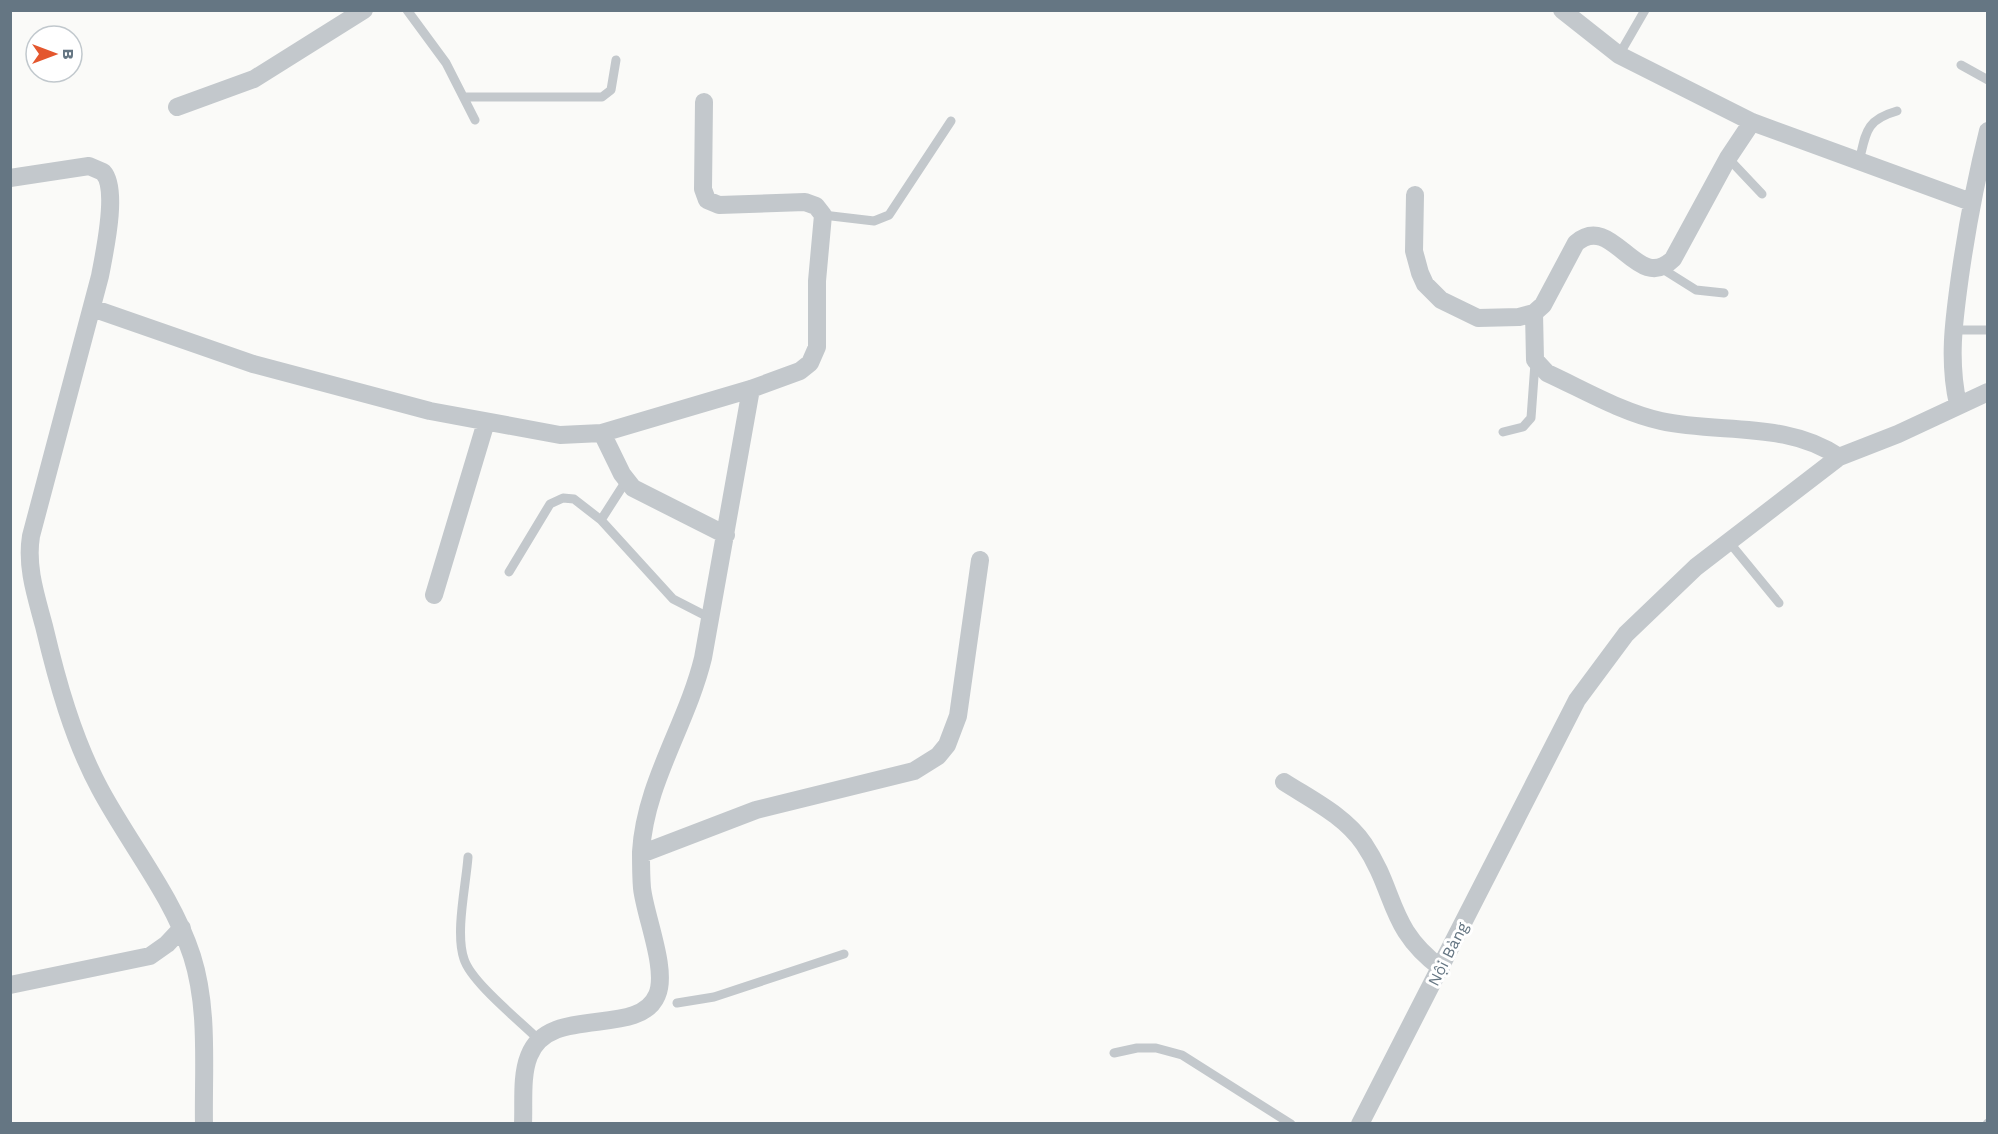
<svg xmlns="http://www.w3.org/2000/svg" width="1998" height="1134" viewBox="0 0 1998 1134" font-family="'Work Sans',sans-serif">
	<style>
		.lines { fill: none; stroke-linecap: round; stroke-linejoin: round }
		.lane { stroke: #c3c8cc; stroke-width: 9 }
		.street { stroke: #c3c8cc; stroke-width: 18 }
		.labels { text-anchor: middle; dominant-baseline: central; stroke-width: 6; stroke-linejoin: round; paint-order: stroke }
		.street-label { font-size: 16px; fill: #657683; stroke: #fff }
	</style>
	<rect width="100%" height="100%" fill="#fafaf8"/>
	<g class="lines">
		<path class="lane" d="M 407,10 L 446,63 L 475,120
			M 1619,55 L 1645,10
			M 1961,65 L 1988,80
			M 464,97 L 602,97 L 611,90 L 616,60
			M 1728,158 L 1762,194
			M 1859,162 C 1866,133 1865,120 1897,111
			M 823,215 L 874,221 L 889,215 L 951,121
			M 1661,268 L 1696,290 L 1724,293
			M 1953,330 L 1988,330
			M 1503,432 L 1523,427 L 1531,418 L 1535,363
			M 601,520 L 626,481
			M 1729,542 L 1779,603
			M 509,572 L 550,504 L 563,498 L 574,499 L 601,520 L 673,599 L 712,619
			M 468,857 C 466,885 455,933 464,959 C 471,982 520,1021 539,1040
			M 677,1003 L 714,997 L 844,954
			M 1114,1053 L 1137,1048 L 1156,1048 L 1182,1055 L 1291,1124
			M 1987,1124 L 1988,1123"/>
		<path class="street" d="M 1562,10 L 1619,55 L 1752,122 L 1971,202
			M 177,107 L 254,79 L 364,10
			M 10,178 L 89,166 L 103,172 C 119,189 104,254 100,276 L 31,536 C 26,567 36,596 44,626 C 57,681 73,739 100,789 C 130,845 172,895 192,956 C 209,1009 203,1069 204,1124
			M 1415,195 L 1414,251 L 1420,273 L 1425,284 L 1441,300 L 1478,318 L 1519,317 L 1534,313 L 1543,305 L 1576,243 C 1613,211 1637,295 1673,259 L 1728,158 L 1752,122
			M 92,308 L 253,364 L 430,411 L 560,435 L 602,433 L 751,389 L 800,371 L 810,363 L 817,347 L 817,281 L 823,215 L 816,206 L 805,202 L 719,205 L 707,200 L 703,189 L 704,102
			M 1534,313 L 1535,360 L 1547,373 C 1584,390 1621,412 1661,421 C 1720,434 1787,421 1839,457
			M 1958,404 C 1948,360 1954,320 1960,276 C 1967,227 1976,179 1988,131
			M 602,433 L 622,474 L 633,488 L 726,535
			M 434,595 L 486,422
			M 1284,782 C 1312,800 1345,816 1364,844 C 1397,893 1387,928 1441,968
			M 641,854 L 756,810 L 914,771 L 938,756 L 947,745 L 958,716 L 980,560
			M 10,985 L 150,956 L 167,944 L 182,928
			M 523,1124 C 524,1102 521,1076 529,1056 C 549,1003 639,1039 657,995 C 668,970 645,916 642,888 C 641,876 641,864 641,852 C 645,783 687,724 703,658 L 751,389
			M 1360,1124 L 1577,700 L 1626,634 L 1696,567 L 1839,457 L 1898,434 L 1988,392"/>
	</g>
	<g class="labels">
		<g class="street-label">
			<text transform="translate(1448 954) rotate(-63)">Nội Bàng</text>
		</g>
	</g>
	<rect width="1998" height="1134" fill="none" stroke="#657683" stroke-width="24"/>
	<g transform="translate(54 54) rotate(90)"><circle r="28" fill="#ffffff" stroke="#c1c8cd" stroke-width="1.5"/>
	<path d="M0-4.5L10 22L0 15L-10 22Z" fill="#e4572e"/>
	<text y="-9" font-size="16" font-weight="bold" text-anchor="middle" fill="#657683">B</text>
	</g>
</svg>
